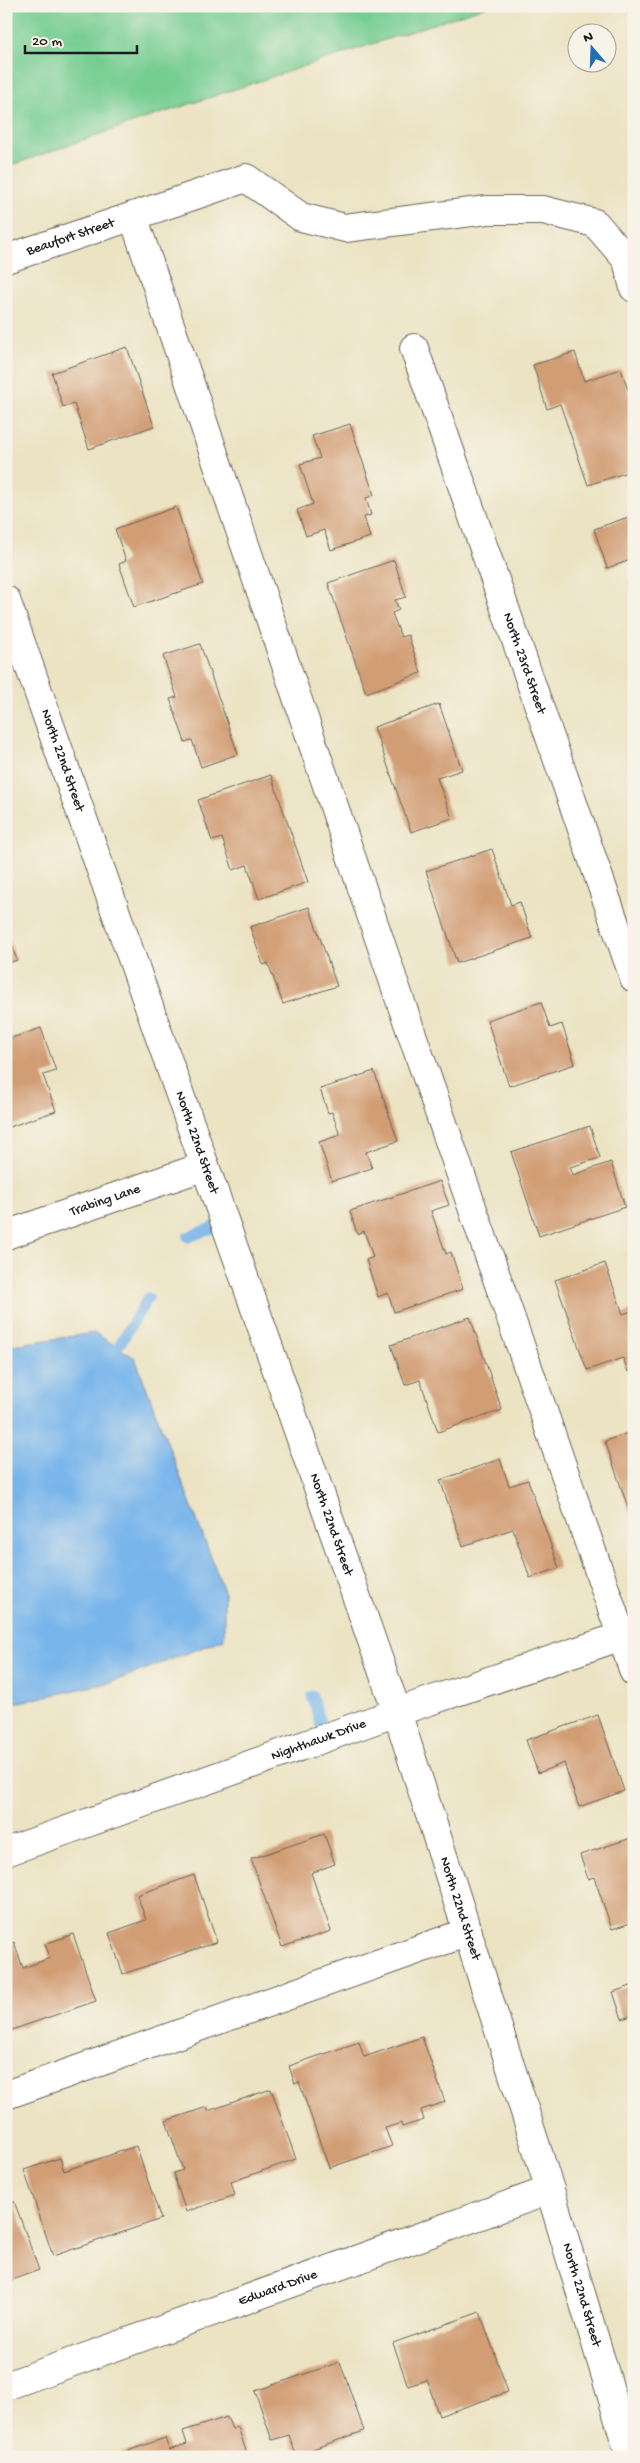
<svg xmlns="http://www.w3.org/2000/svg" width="640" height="2463" viewBox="0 0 640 2463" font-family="'Gochi Hand',sans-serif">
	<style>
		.green { fill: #76cd92; stroke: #497457 }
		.water { fill: #78b5eb; stroke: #4a6884 }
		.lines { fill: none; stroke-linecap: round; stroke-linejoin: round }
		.stream { stroke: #78b5eb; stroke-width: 11 }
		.building { fill: #d19d75 }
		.minor-casing { stroke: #656256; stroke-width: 30 }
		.minor { stroke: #fff; stroke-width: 28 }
		.labels { text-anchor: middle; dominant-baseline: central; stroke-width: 4; stroke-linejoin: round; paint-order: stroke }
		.street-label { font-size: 14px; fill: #1c1c1c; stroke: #f7f3e8 }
	</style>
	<rect width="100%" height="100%" fill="#f7f3e8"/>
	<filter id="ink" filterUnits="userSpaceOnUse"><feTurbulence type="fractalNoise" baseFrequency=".02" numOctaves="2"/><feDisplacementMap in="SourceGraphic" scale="10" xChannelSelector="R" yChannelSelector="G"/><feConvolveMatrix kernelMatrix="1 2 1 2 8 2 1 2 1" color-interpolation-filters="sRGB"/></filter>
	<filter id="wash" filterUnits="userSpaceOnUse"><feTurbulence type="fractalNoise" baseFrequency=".0096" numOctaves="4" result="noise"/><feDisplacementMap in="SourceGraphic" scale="20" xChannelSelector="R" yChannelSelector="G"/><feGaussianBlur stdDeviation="1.12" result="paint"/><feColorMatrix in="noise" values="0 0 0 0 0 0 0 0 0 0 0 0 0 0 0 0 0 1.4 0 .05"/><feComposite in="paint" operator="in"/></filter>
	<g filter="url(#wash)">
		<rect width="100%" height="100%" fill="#ece3c3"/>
		<path class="green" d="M 6,6 L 488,6 L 132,123 L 6,167 Z"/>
		<path class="water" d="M 95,1333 L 135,1358 L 224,1591 L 224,1639 L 112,1682 L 20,1702 L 6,1701 L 6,1346 Z"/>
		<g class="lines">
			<path class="stream" d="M 188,1237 L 225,1223
				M 110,1360 L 148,1298
				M 312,1696 L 325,1738"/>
		</g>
		<g id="blocks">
			<path class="building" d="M 127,347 L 154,426 L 89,449 L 74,404 L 63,407 L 52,373 Z
				M 575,352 L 584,381 L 621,369 L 634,408 L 634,470 L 588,485 L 560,404 L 547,409 L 533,365 Z
				M 350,424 L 374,495 L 366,498 L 371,515 L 364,517 L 370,537 L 331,550 L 324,530 L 306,536 L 297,510 L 313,504 L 300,464 L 320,458 L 312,436 Z
				M 176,507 L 203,584 L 134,607 L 119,564 L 126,561 L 115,529 Z
				M 634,515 L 634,559 L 607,568 L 594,529 Z
				M 394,560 L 406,597 L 395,600 L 399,610 L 392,613 L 401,637 L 408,635 L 421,673 L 366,693 L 328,583 Z
				M 634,578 L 634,596 L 633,596 L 628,580 Z
				M 200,644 L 238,754 L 201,767 L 192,740 L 185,742 L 170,699 L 177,697 L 163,656 Z
				M 439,704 L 462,770 L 437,778 L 452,818 L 411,832 L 374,727 Z
				M 271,775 L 308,882 L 259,899 L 247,865 L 233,870 L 222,838 L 212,841 L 198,800 Z
				M 492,849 L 511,905 L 520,902 L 532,938 L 457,963 L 426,871 Z
				M 309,907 L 337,986 L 283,1004 L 268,963 L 263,965 L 250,927 Z
				M 6,931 L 17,960 L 6,964 Z
				M 541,1002 L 550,1028 L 562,1024 L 575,1064 L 509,1086 L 487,1020 Z
				M 41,1028 L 56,1071 L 43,1075 L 56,1111 L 6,1128 L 6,1040 Z
				M 374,1071 L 398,1141 L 366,1152 L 372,1168 L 332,1181 L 319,1142 L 340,1135 L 332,1112 L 328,1113 L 320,1089 Z
				M 590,1126 L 600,1158 L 570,1167 L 573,1175 L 611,1162 L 625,1207 L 539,1236 L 511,1152 Z
				M 440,1181 L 449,1205 L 431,1211 L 446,1254 L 451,1252 L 463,1289 L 394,1312 L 388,1293 L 378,1297 L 366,1260 L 373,1257 L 364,1231 L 357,1234 L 350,1211 Z
				M 605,1263 L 623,1314 L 634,1310 L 634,1370 L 628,1372 L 623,1358 L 587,1370 L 555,1280 Z
				M 470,1317 L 502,1410 L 438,1432 L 420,1380 L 405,1385 L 391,1345 Z
				M 634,1431 L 634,1522 L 633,1522 L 605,1441 Z
				M 500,1459 L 509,1486 L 528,1480 L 559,1568 L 530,1578 L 513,1529 L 463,1546 L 440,1480 Z
				M 598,1715 L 624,1791 L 579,1807 L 564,1763 L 538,1773 L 526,1740 Z
				M 324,1834 L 335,1864 L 311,1873 L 331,1931 L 282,1947 L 251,1859 Z
				M 634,1837 L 634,1922 L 612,1929 L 594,1877 L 588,1879 L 580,1855 Z
				M 194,1875 L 217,1942 L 123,1974 L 109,1933 L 146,1920 L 137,1895 Z
				M 73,1934 L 96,2001 L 6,2032 L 6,1945 L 14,1942 L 23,1968 L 50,1958 L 45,1944 Z
				M 634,1985 L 634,2015 L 622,2019 L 613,1992 Z
				M 422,2037 L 445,2102 L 421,2110 L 424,2120 L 402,2127 L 401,2123 L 385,2128 L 392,2146 L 329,2168 L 299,2082 L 295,2084 L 289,2066 L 359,2042 L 364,2057 Z
				M 271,2089 L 296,2159 L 231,2182 L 235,2195 L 186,2212 L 173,2173 L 183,2170 L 166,2121 L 207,2107 L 208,2111 Z
				M 136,2146 L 161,2219 L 53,2256 L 24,2170 L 60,2158 L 64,2171 Z
				M 14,2201 L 39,2270 L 6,2282 L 6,2204 Z
				M 480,2312 L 508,2392 L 439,2416 L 427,2380 L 408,2386 L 393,2343 Z
				M 340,2362 L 364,2431 L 296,2455 L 289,2435 L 272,2440 L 255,2391 Z
				M 227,2417 L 232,2429 L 238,2427 L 248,2457 L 110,2457 L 165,2438 L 169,2450 L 187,2444 L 183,2431 Z"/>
		</g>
	</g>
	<g filter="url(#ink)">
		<use href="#blocks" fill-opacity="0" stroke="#656256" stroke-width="1"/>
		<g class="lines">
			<g class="minor-casing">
				<g id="minor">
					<path d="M 133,216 L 400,1000 L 634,1672"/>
					<path id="s1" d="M 6,259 L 246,178 L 301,217 L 345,228 L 487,210 L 543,210 L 595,223 L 627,260 L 634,288"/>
					<path id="s2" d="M 414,348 L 634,978"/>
					<path id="s3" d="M 6,600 L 397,1712 L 550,2190 L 630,2457"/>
					<path id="s4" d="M 6,1235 L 205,1166"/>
					<path id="s5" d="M 6,1852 L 397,1712 L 634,1632"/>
					<path d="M 6,2095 L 468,1932"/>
					<path id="s6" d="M 6,2386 L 550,2190"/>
				</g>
			</g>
			<use href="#minor" class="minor"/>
		</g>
	</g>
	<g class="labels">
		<g class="street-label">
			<text stroke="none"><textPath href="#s1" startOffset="68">Beaufort Street</textPath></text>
			<text stroke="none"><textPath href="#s2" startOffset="334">North 23rd Street</textPath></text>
			<text stroke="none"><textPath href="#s3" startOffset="170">North 22nd Street</textPath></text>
			<text stroke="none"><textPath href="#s3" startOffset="575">North 22nd Street</textPath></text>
			<text stroke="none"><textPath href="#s4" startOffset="105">Trabing Lane</textPath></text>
			<text stroke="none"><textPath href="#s3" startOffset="980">North 22nd Street</textPath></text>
			<text stroke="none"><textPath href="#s5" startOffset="332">Nighthawk Drive</textPath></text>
			<text stroke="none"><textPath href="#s3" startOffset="1385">North 22nd Street</textPath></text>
			<text stroke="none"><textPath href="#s6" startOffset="289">Edward Drive</textPath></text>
			<text stroke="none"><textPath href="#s3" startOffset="1790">North 22nd Street</textPath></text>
		</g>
	</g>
	<rect width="640" height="2463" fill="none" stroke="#f7f3e8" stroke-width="25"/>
	<g transform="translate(592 48) rotate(341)"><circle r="24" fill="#f7f3e8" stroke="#9f9d96"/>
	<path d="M0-4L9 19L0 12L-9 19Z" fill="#1f6fb2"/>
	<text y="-8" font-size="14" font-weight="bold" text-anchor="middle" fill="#1c1c1c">N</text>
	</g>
	<path d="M25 45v8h112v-8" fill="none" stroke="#1c1c1c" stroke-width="2.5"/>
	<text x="32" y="45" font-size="15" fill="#1c1c1c" stroke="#f7f3e8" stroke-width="4" paint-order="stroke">20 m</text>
</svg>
